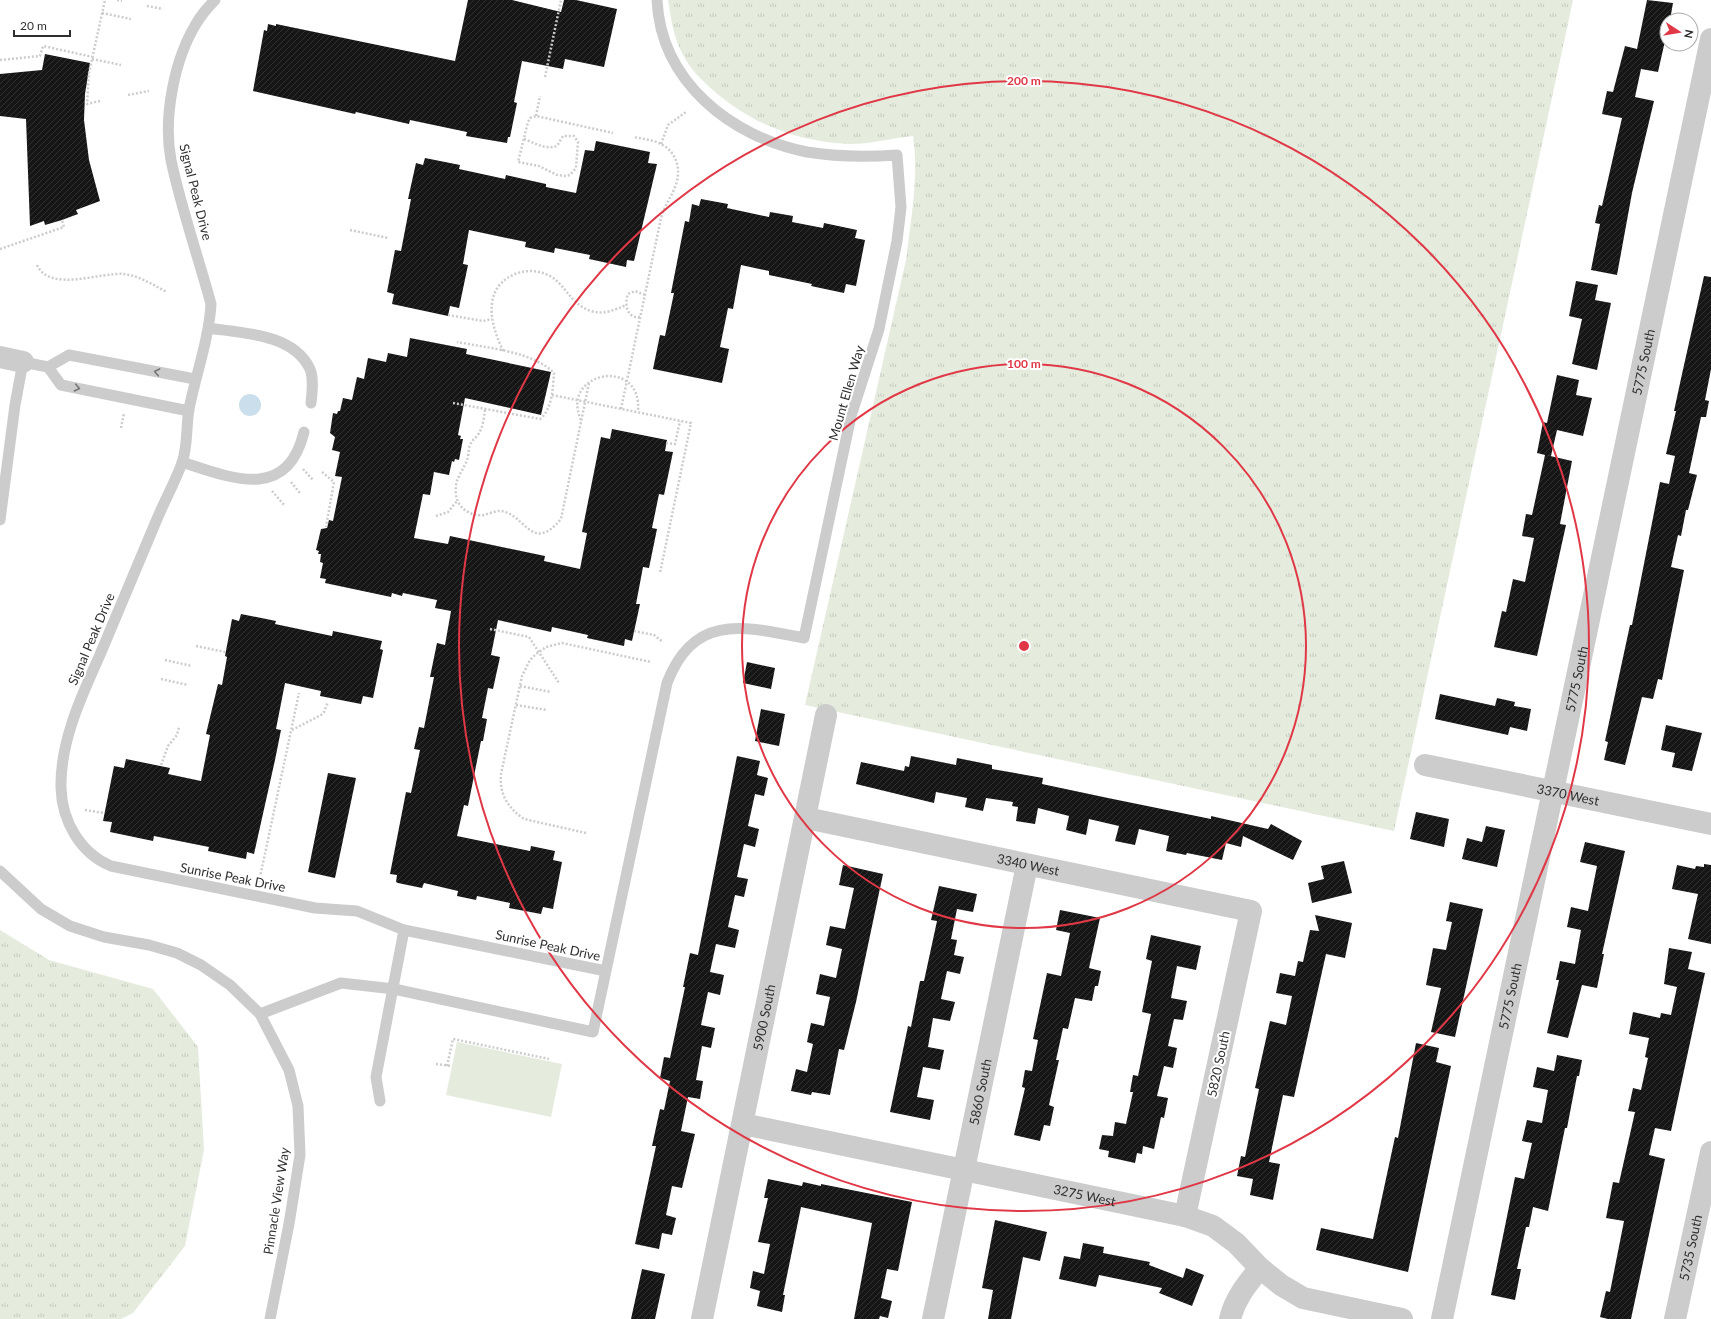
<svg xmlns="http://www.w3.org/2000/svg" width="1711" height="1319" viewBox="0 0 1711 1319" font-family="Lato,sans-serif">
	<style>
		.grass { fill: url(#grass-tufts) }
		.park { fill: #e5ecde }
		.water { fill: #cadfeb }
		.building { fill: url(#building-hatch) }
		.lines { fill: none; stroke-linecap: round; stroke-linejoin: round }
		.path { stroke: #ccc; stroke-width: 2.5; stroke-dasharray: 2 2; stroke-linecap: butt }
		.service { stroke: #ccc; stroke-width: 11 }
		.minor { stroke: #ccc; stroke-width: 22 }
		.oneway { stroke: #767676 }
		.ring { fill: none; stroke: #e03846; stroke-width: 2 }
		.labels { text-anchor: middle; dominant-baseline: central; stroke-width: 4; stroke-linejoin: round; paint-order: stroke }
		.street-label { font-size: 13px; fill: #2f2f2f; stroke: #fff }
		.centre { fill: #e03846; stroke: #fff; stroke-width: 2 }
		.ring-label { font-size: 12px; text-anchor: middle; font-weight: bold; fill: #e03846; stroke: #fff; stroke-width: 4; stroke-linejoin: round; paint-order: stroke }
	</style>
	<defs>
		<pattern id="grass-tufts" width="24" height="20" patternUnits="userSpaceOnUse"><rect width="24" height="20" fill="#e5ecde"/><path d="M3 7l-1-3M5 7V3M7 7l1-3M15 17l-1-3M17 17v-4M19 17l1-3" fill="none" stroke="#c5cbbf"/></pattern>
		<pattern id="building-hatch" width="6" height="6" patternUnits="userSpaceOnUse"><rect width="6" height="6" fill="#161616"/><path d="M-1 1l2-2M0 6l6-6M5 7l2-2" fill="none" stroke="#303030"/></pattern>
	</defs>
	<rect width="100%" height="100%" fill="#fff"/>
	<path class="grass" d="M 668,0 L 1573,0 L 1394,831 L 805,705 L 906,260 C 911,220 919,176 913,136 C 891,138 873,144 850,144 C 798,142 754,125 715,92 C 701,80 690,69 682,53 C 673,36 671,18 668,0 Z
		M 0,930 L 49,960 L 153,989 L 198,1047 L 204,1150 L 185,1246 L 133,1313 L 121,1319 L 0,1319 Z"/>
	<path class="park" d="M 457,1042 L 562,1064 L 551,1117 L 446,1095 Z"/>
	<path class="water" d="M239 405a11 11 0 1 1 22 0a11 11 0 1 1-22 0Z"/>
	<path class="building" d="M 468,0 L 512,0 L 561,12 L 564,0 L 576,0 L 617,9 L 604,67 L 565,59 L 563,69 L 522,61 L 514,102 L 517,103 L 510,137 L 508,137 L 507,143 L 466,136 L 467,132 L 410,120 L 409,124 L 356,112 L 355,114 L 253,91 L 264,30 L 267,31 L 268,24 L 276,26 L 276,24 L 455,61 Z
		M 1647,0 L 1673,3 L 1670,20 L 1667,20 L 1667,32 L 1658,72 L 1641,69 L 1635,97 L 1654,101 L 1632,193 L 1617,275 L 1591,270 L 1600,224 L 1595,223 L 1599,205 L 1602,206 L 1622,118 L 1602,114 L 1607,91 L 1613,92 L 1625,46 L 1637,49 Z
		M 45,54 L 90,63 L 85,94 L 84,120 L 89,160 L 100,201 L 76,210 L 78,214 L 62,220 L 45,225 L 44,221 L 30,226 L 26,119 L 0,116 L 0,74 L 42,70 Z
		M 596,141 L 650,152 L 648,163 L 657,164 L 634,261 L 627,260 L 626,267 L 589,259 L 590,255 L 555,248 L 554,253 L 525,247 L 526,242 L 469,230 L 463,264 L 468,265 L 459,308 L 450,306 L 448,316 L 392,304 L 394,294 L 387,292 L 395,250 L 401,251 L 411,199 L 408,199 L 416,163 L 423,165 L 425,158 L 460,165 L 459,169 L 505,179 L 506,175 L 546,184 L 546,187 L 576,193 L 585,150 L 594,151 Z
		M 701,199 L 728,204 L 727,208 L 769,217 L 770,212 L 793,216 L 792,222 L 823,228 L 824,223 L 857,230 L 855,238 L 865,240 L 856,286 L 846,284 L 844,293 L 811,286 L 812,284 L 769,275 L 769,271 L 741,265 L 733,309 L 728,308 L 720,347 L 729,349 L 722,383 L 653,369 L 660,335 L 665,336 L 674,293 L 671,293 L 685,221 L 689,222 L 692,204 L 699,206 Z
		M 1704,276 L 1711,277 L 1711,369 L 1705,400 L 1709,401 L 1706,417 L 1701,417 L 1689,473 L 1697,475 L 1688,510 L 1686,510 L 1681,536 L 1678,535 L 1671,567 L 1684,570 L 1662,680 L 1658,679 L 1653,699 L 1642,697 L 1625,765 L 1604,760 L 1608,742 L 1605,741 L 1630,625 L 1632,625 L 1660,482 L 1669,484 L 1675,456 L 1666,454 L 1676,411 L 1674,411 L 1682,374 Z
		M 1576,281 L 1598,285 L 1595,300 L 1611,303 L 1597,370 L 1572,364 L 1582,319 L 1569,316 Z
		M 410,338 L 467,349 L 466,354 L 551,372 L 541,415 L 465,398 L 458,435 L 461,436 L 460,439 L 463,439 L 459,460 L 455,459 L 454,462 L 452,461 L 449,475 L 434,472 L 430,495 L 423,494 L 414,538 L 448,544 L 450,536 L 545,556 L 544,561 L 580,569 L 587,533 L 582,532 L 601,437 L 610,439 L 612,429 L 667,440 L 665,451 L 673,452 L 664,495 L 659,494 L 652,528 L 657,529 L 649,568 L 643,567 L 636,604 L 640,604 L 632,641 L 625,639 L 624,646 L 587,638 L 588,635 L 552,627 L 551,632 L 498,620 L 491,655 L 500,657 L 493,689 L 488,688 L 482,718 L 487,719 L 483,741 L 481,741 L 468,806 L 464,805 L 457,836 L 530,851 L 531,846 L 555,851 L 553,860 L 562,862 L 553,909 L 543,907 L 541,914 L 509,908 L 510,903 L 477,896 L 476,900 L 457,896 L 458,891 L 424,883 L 422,888 L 398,883 L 396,882 L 397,875 L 390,874 L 406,792 L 411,793 L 420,750 L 414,749 L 419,727 L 424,728 L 434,677 L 430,677 L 437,643 L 445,645 L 451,611 L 435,608 L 437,600 L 403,593 L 402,596 L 392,593 L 391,597 L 325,583 L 326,579 L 320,578 L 323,563 L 320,562 L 321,554 L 318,554 L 319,551 L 316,550 L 321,529 L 327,528 L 329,520 L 333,521 L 342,477 L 335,476 L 340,452 L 332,450 L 335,437 L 330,433 L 333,413 L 337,414 L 338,411 L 340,411 L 343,398 L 352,400 L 357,377 L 364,379 L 368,358 L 386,362 L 388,353 L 407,357 Z
		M 1557,375 L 1579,380 L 1576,395 L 1592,398 L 1583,436 L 1557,430 L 1551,456 L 1546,455 L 1572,461 L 1560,524 L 1566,525 L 1537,656 L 1494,647 L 1502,611 L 1506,612 L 1513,579 L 1525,582 L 1534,538 L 1522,536 L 1526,514 L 1532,515 L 1545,455 L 1537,453 L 1543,422 L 1547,423 Z
		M 241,614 L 276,621 L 275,624 L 332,636 L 333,631 L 382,641 L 380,649 L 383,650 L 373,698 L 363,696 L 361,704 L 320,696 L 321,691 L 285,683 L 276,729 L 281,730 L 275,760 L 254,854 L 247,852 L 246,859 L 208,851 L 209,847 L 154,836 L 153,841 L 110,832 L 112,822 L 103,821 L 114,766 L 124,768 L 126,759 L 170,768 L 168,774 L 201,781 L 210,735 L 206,734 L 218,684 L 222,685 L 227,657 L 225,656 L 232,619 L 239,621 Z
		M 747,662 L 775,668 L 771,689 L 743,683 Z
		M 1440,694 L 1495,706 L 1497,698 L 1515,702 L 1514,706 L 1531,709 L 1527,731 L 1510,727 L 1508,735 L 1435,719 Z
		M 761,709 L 785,714 L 779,746 L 755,741 Z
		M 1666,725 L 1702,733 L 1692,771 L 1672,767 L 1675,753 L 1661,750 Z
		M 737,756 L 760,761 L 757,775 L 768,778 L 764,796 L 755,794 L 748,826 L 759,829 L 755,847 L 744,844 L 737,877 L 748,879 L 744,897 L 735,895 L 728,927 L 739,930 L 735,948 L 716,944 L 710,972 L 724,975 L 720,995 L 708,992 L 701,1025 L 715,1028 L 711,1048 L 702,1046 L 696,1080 L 703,1081 L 700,1099 L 688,1097 L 681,1131 L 695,1134 L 682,1188 L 672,1186 L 666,1215 L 676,1218 L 672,1235 L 662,1233 L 659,1249 L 635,1244 L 656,1146 L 652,1146 L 660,1109 L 664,1110 L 670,1081 L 660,1078 L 664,1057 L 670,1058 L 685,987 L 683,987 L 690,953 L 698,955 Z
		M 911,756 L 956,765 L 957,758 L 992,765 L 992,769 L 1043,778 L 1042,784 L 1108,798 L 1211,819 L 1211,816 L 1268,829 L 1271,824 L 1302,841 L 1293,860 L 1243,836 L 1241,847 L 1226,843 L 1222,860 L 1187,853 L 1186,855 L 1166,851 L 1169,836 L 1139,829 L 1135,845 L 1115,841 L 1119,826 L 1089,819 L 1086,835 L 1066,830 L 1069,816 L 1038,808 L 1035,824 L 1016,821 L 1018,807 L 1012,806 L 1013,802 L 986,798 L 983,811 L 965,807 L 967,798 L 936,792 L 934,803 L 856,784 L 861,762 L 904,771 L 905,766 L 909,767 Z
		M 328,773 L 356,778 L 335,878 L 308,872 Z
		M 1416,812 L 1449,819 L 1444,847 L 1410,839 Z
		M 1486,826 L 1505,830 L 1497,867 L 1462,859 L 1467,838 L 1482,842 Z
		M 1585,842 L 1625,851 L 1602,954 L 1604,954 L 1597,988 L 1582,985 L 1568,1038 L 1547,1033 L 1559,980 L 1556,980 L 1560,961 L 1575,964 L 1581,930 L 1567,927 L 1571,907 L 1588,911 L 1597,866 L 1580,862 Z
		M 1344,861 L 1352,893 L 1312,903 L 1308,883 L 1324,879 L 1321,866 Z
		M 1704,864 L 1711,865 L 1711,944 L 1688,939 L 1698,894 L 1672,889 L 1677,865 L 1695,869 L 1696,866 L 1704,867 Z
		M 843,865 L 883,874 L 856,1002 L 844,1050 L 839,1049 L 830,1095 L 812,1092 L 811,1095 L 791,1091 L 796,1069 L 807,1072 L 813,1044 L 807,1042 L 811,1023 L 824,1026 L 830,997 L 816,994 L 820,974 L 836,978 L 842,949 L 826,945 L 830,926 L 845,929 L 854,888 L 839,885 Z
		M 939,886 L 977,894 L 973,912 L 957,909 L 951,939 L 957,940 L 954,955 L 964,957 L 960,974 L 947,971 L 941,999 L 955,1002 L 950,1021 L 933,1018 L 928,1047 L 944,1050 L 940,1070 L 923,1067 L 917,1097 L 934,1100 L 930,1120 L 890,1112 L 908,1026 L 911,1027 L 920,981 L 924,981 L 937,921 L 931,920 Z
		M 1450,902 L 1483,909 L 1455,1037 L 1431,1032 L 1441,988 L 1426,985 L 1433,948 L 1446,950 L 1452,922 L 1446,921 Z
		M 1060,910 L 1100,918 L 1089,968 L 1101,971 L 1098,986 L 1095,986 L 1092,1001 L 1075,998 L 1068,1029 L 1063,1028 L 1056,1060 L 1059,1060 L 1049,1105 L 1054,1107 L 1050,1126 L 1044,1125 L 1040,1141 L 1014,1135 L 1025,1088 L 1022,1087 L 1025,1070 L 1032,1071 L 1038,1040 L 1033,1039 L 1047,973 L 1061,976 L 1070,933 L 1056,930 Z
		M 1315,915 L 1352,923 L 1345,958 L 1326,954 L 1294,1097 L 1283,1095 L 1269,1162 L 1280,1164 L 1273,1200 L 1250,1195 L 1253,1179 L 1237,1176 L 1241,1156 L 1245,1157 L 1259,1089 L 1255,1088 L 1270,1021 L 1286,1025 L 1292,996 L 1276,993 L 1280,973 L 1295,976 L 1298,961 L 1303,962 L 1310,930 L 1319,931 Z
		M 1151,935 L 1201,946 L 1196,970 L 1177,966 L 1171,998 L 1187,1001 L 1183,1020 L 1174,1019 L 1168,1046 L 1177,1048 L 1173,1068 L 1164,1066 L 1157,1096 L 1168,1098 L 1164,1118 L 1161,1117 L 1154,1149 L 1143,1146 L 1142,1154 L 1137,1153 L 1135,1163 L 1108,1157 L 1109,1151 L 1099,1149 L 1102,1135 L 1113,1136 L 1115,1122 L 1126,1124 L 1133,1092 L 1130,1092 L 1133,1075 L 1138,1076 L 1151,1014 L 1142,1012 L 1152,961 L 1146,959 Z
		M 1669,948 L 1692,952 L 1688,969 L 1705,973 L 1671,1131 L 1655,1128 L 1649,1155 L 1665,1159 L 1631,1319 L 1608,1319 L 1600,1317 L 1606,1291 L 1610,1292 L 1624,1221 L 1606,1218 L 1613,1182 L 1619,1183 L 1635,1112 L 1628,1111 L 1633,1088 L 1641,1090 L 1648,1058 L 1645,1057 L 1649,1038 L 1629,1034 L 1633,1012 L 1660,1018 L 1661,1013 L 1671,1015 L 1677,987 L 1664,984 Z
		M 1416,1043 L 1439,1048 L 1436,1062 L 1451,1066 L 1408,1272 L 1316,1250 L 1321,1228 L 1373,1239 L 1395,1137 L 1398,1138 Z
		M 1557,1055 L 1582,1060 L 1579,1076 L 1577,1076 L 1567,1128 L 1565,1128 L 1548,1211 L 1533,1207 L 1529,1227 L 1526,1227 L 1517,1269 L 1521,1269 L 1515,1300 L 1491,1295 L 1515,1177 L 1524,1179 L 1532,1143 L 1522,1141 L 1527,1120 L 1542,1123 L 1548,1090 L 1533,1087 L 1537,1067 L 1554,1071 Z
		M 768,1179 L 802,1186 L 803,1182 L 821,1186 L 821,1184 L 912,1202 L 898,1271 L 887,1269 L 881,1298 L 892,1301 L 888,1318 L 880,1316 L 879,1319 L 854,1319 L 872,1223 L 801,1207 L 783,1295 L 785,1295 L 782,1312 L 757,1306 L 760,1291 L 750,1288 L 753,1271 L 764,1274 L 770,1244 L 758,1242 L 768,1198 L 764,1198 Z
		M 995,1220 L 1047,1232 L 1040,1261 L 1023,1257 L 1011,1319 L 988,1319 L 993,1290 L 982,1288 Z
		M 1083,1243 L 1104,1247 L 1103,1253 L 1150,1262 L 1149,1265 L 1183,1278 L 1186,1268 L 1204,1275 L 1192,1306 L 1159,1293 L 1162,1288 L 1099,1275 L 1096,1287 L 1059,1279 L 1064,1256 L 1080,1259 Z
		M 642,1269 L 665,1274 L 655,1319 L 631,1319 Z"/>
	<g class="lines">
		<path class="path" d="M 117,0 L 122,1
			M 147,6 L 163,9
			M 102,13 L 131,19
			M 92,59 L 121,65
			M 0,60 L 40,56 L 43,46 L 93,57
			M 545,77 L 561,0
			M 128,95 L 149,91
			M 100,101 L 87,104 L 89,73 L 105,0
			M 536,116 L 540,96
			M 524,139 C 535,143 545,150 557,146 L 563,136 L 574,136 L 578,142 L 576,168 L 570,175 L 566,176 L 557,175 L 539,166 L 518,162 L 528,122 L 530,118 L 536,116 L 613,133
			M 661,144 L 668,125 L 686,112
			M 350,230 L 388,238
			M 0,249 L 64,227 L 62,220
			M 37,265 C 50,293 100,272 124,274 C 140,276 153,285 167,292
			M 448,315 L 483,321 L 492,319
			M 640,317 C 627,319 624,304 628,294 L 635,291 L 645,295
			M 503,351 C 497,337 490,321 492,304 C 494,277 526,263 550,276 C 566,285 570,304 591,311 C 603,315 615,310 626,305
			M 552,395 L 691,423 L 660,573
			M 453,403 L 540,419 C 552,410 553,388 554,373 C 532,351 487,348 457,342
			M 621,409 L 661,218 C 664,206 671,198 675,187 C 682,171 677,152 661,144 C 654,140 643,139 634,137
			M 485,410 C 484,417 483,427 479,433 C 477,437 473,439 471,443 C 468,447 469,455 467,460 C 462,473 454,479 456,494 C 457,508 471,517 484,515 C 491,513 499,509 505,512 C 527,519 533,552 561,519 L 589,383
			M 581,420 C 559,372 643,355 638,412
			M 121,428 L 124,413
			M 666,443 L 675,444 L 680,421
			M 303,469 L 313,480
			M 322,472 L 334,482 L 326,527
			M 291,482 L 300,493
			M 272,491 L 285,506
			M 436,516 L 448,512 L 457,501
			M 490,629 L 529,637 L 559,683
			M 634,631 L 654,635 L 663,642
			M 196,646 L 225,652
			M 165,660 L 192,666
			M 161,679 L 188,685
			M 520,686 L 551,692
			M 516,705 L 547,710
			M 292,730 L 321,715 L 324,712 L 328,702
			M 161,765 L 168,746 L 177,735 L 179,727
			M 85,810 L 104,813
			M 586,833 L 524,819 C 508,808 499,794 501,774 L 522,676 L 530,660 L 536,654 L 546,647 L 562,643 L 651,662
			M 259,882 L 299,693
			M 436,1064 L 452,1066
			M 447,1066 L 453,1039 L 549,1059"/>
		<path class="service" d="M 215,0 C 208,7 201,15 196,24 C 174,60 163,118 171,160 C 181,208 198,256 211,304 C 209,339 196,374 189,409 C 186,426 188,446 182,463 C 175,482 165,500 157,519 C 138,565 118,611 99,657 C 81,697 60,742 61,788 C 62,821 80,853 111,866 L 315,908 L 357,911 L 404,930 L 606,971
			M 208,328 C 241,333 293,333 310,369 C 314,379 312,393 311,403
			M 48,367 L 61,385 L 189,411
			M 182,462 C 231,478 287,502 304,432
			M 0,520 L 15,405 L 23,362 L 48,367 L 69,355 L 195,379
			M 0,871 L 41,909 L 70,926 L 104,937 L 149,945 L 177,953 L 201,965 L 230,985 L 260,1014 L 289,1070 L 298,1106 L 300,1155 L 289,1224 L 270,1319
			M 260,1014 L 341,983 L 394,989 L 593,1032 L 667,683 C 694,613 743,626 804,638 L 851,416 L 879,329 L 897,241 L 901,207 L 897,155 C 867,157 837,157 807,152 C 731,137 661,82 657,0
			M 380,1101 L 376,1077 L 404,930"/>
		<g class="minor">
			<path d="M 0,357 L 23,362"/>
			<path id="s1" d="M 1425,765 L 1711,824"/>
			<path id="s2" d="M 806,818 L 1251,911 L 1185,1216"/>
			<path id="s3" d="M 743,1124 L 1185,1216 L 1213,1226 L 1236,1243 L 1260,1268 L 1281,1285 L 1303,1298 L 1402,1319"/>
			<path id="s4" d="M 702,1319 L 826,715"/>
			<path id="s5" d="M 933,1319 L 1027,865"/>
			<path d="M 1230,1319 C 1235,1298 1247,1284 1260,1268"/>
			<path id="s6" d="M 1442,1319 L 1711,39"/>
			<path id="s7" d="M 1675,1319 L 1711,1152"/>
		</g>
	</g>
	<defs><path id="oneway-chevron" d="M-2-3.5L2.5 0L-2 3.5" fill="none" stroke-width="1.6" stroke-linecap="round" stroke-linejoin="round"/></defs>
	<g class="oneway">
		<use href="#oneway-chevron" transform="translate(157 372) rotate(-169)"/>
		<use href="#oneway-chevron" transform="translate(77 388) rotate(12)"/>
	</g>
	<g class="ring">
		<circle cx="1024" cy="646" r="282"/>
		<circle cx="1024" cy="646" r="565"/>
	</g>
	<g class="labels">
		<g class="street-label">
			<text transform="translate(196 192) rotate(76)">Signal Peak Drive</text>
			<text stroke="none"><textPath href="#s6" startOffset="978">5775 South</textPath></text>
			<text transform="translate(846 393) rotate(-74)">Mount Ellen Way</text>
			<text transform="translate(91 639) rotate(-67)">Signal Peak Drive</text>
			<text stroke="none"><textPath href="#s6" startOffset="654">5775 South</textPath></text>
			<text stroke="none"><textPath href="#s1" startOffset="146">3370 West</textPath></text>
			<text stroke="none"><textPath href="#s2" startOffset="227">3340 West</textPath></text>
			<text transform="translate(233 877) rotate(11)">Sunrise Peak Drive</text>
			<text transform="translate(548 945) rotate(12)">Sunrise Peak Drive</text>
			<text stroke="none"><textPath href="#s6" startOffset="330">5775 South</textPath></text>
			<text stroke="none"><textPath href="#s4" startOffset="308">5900 South</textPath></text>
			<text transform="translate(1218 1064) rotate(-78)">5820 South</text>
			<text stroke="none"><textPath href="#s5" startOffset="232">5860 South</textPath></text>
			<text stroke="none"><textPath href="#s3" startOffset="349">3275 West</textPath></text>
			<text transform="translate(276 1201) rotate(-81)">Pinnacle View Way</text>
			<text stroke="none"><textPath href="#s7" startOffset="73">5735 South</textPath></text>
		</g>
	</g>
	<circle cx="1024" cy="646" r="6" class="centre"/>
	<g class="ring-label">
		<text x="1024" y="85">200 m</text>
		<text x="1024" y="368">100 m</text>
	</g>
	<g transform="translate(1679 32) rotate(102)"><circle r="19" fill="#ffffff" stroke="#acacac"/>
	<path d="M0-3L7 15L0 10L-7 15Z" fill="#e03846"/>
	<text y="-6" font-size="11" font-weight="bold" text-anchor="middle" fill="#2f2f2f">N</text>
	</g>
	<path d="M14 30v6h56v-6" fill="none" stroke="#2f2f2f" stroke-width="2"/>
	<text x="20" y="30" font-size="12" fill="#2f2f2f" stroke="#ffffff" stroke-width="3" paint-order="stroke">20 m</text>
</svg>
